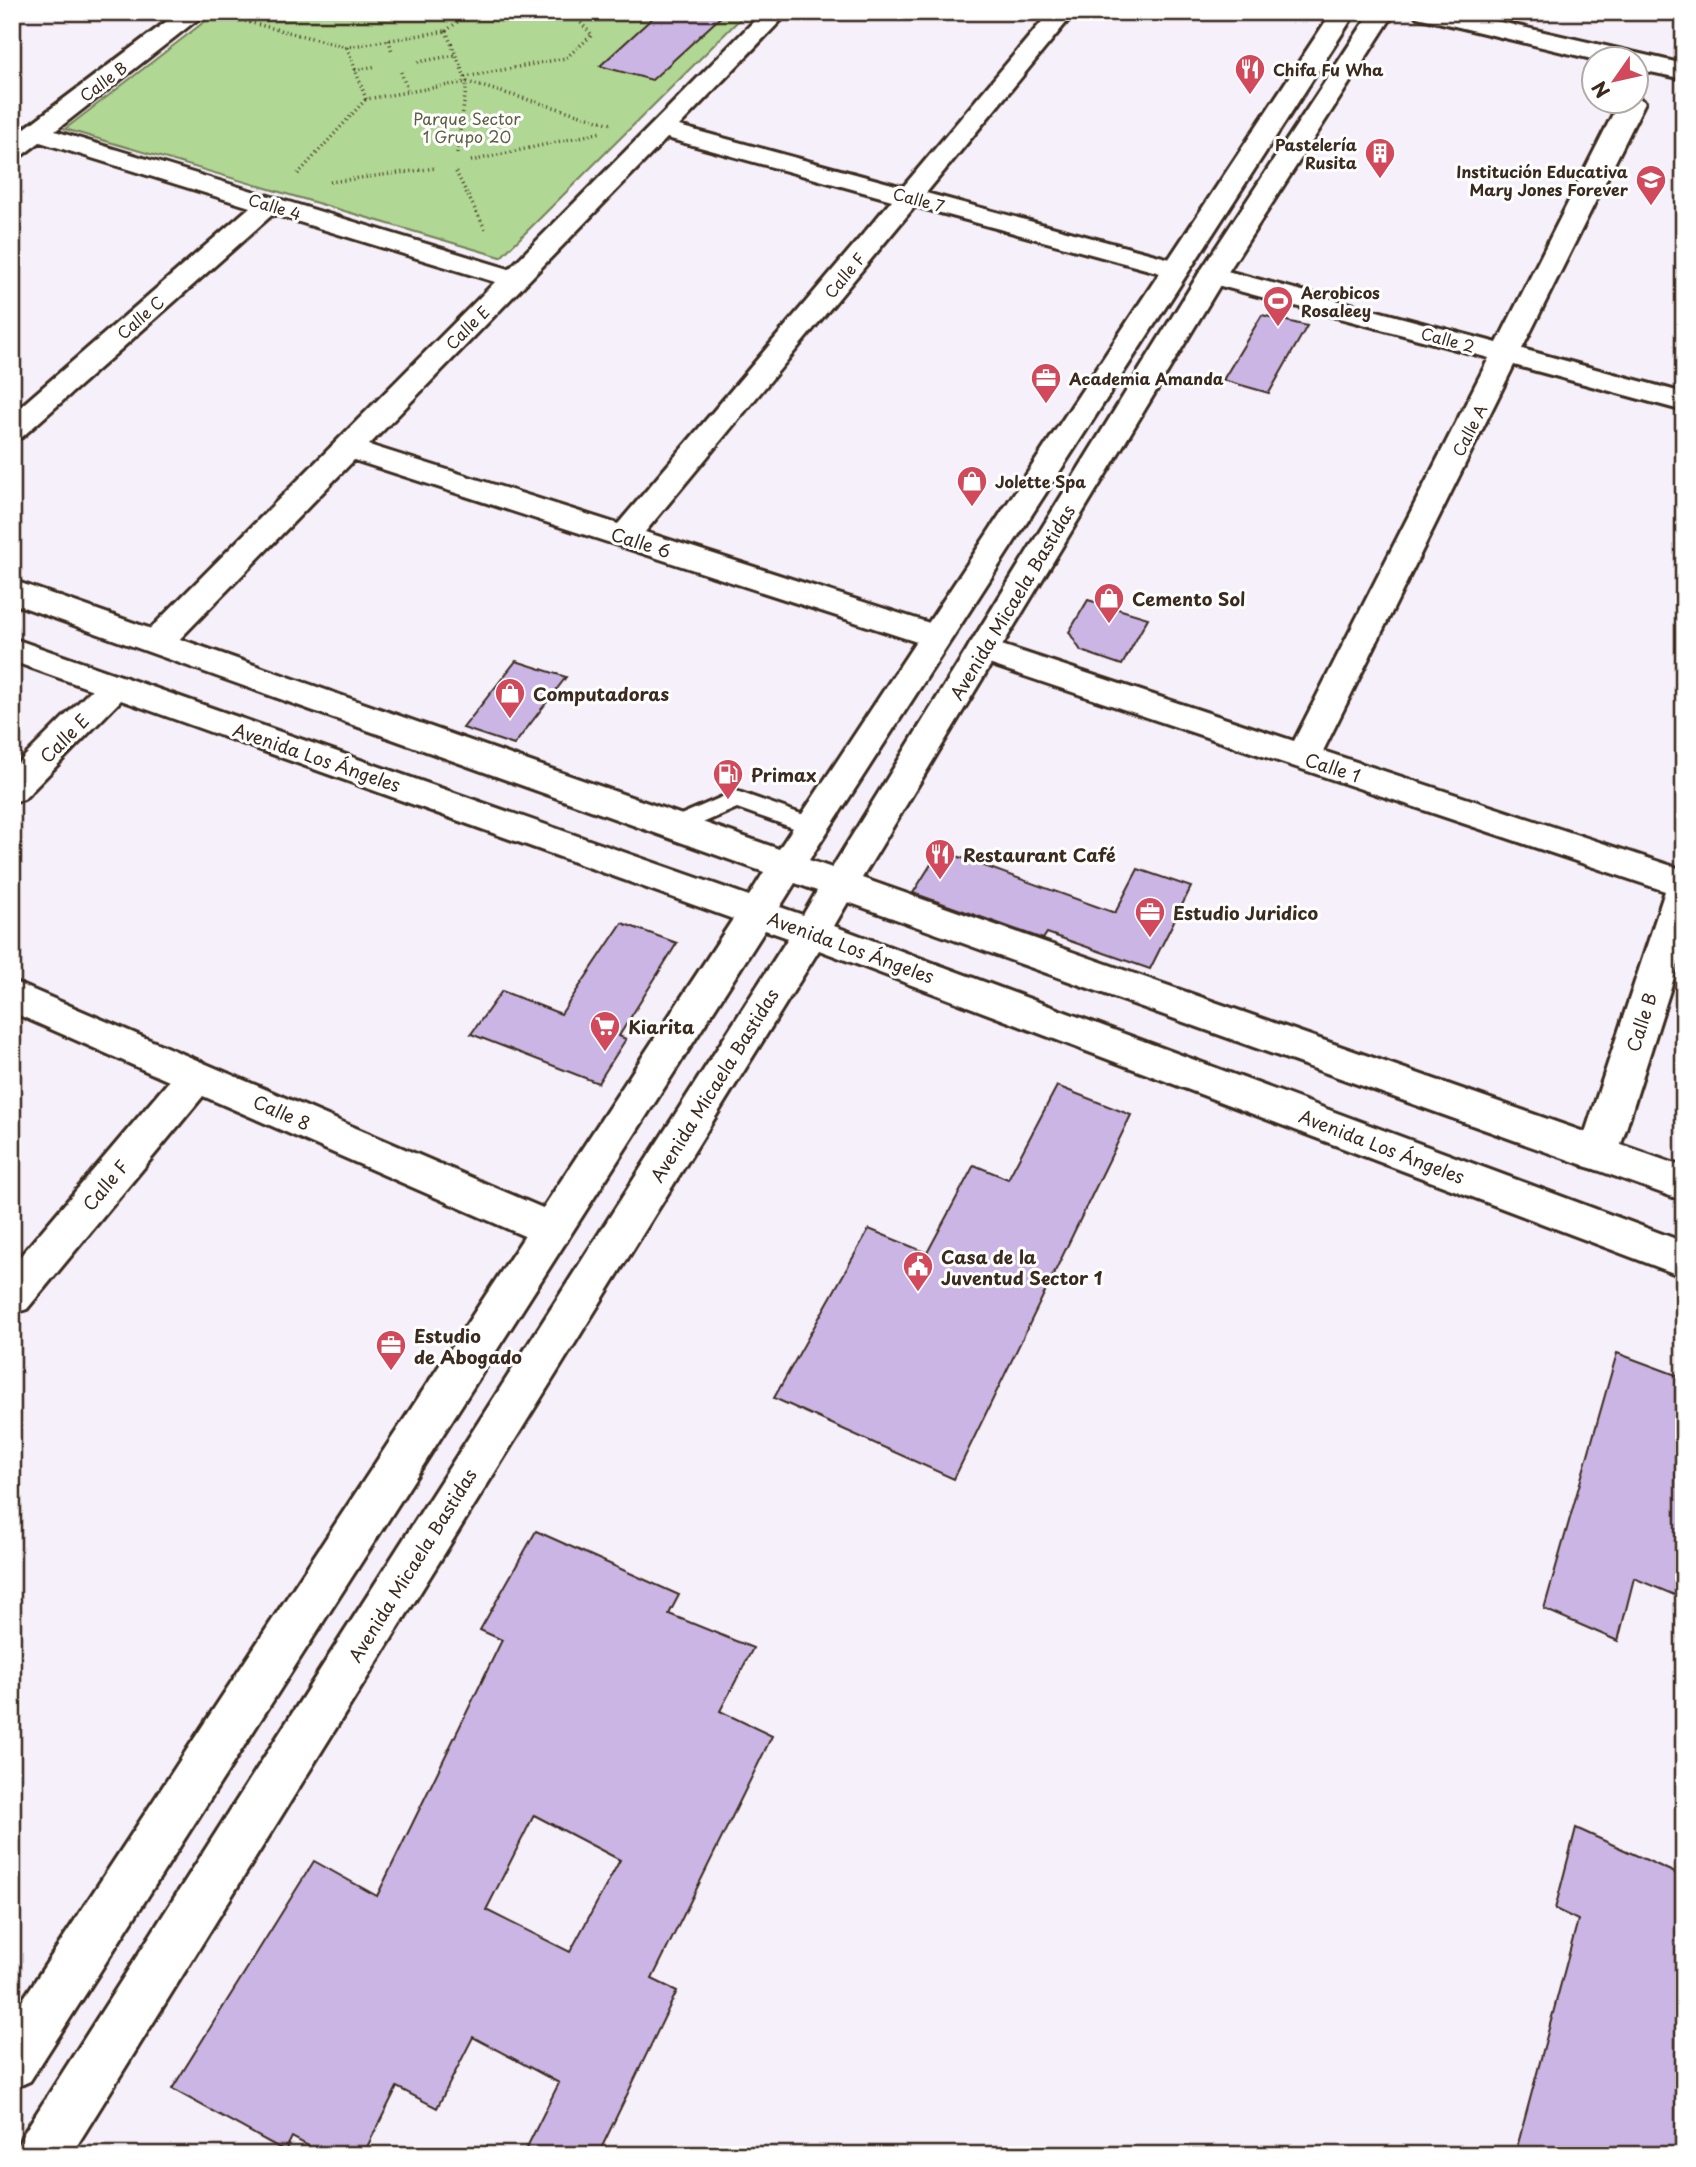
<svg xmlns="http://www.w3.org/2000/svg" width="1696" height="2167" viewBox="0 0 1696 2167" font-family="'Playpen Sans',sans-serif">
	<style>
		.green { fill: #b0d793; stroke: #768058; stroke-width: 2 }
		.building { fill: #cbb5e4; stroke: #3b2a1e; stroke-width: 2; fill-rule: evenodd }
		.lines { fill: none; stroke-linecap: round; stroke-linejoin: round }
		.service-casing { stroke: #3b2a1e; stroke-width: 6 }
		.minor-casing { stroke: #3b2a1e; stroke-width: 6 }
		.tertiary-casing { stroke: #3b2a1e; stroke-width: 6 }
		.path { stroke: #3b2a1e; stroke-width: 3.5; stroke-dasharray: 1 3.5; stroke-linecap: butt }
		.service { fill: #fff; fill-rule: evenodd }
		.minor { fill: #fff; fill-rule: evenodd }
		.tertiary { fill: #fff; fill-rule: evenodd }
		.labels { text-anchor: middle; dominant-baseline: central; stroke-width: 6; stroke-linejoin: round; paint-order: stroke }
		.far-poi-label { font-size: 16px; font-weight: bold; fill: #3b2a1e; stroke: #fff; text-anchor: start }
		.far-street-label { font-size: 16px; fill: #3b2a1e; stroke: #fff }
		.far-park-label { font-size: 16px; fill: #5e5e41; stroke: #fff }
		.street-label { font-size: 18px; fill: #3b2a1e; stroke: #fff }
		.poi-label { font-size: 18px; font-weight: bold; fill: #3b2a1e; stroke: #fff; text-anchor: start }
	</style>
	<rect width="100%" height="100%" fill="#f5f0fa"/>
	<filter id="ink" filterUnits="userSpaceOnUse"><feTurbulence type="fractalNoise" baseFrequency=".0143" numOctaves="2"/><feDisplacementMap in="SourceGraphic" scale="14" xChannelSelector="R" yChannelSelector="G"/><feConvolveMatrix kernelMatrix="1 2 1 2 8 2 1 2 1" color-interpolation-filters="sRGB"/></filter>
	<g filter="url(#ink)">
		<path class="green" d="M 217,12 L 747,12 L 501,257 L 65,129 Z"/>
		<path class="building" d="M 659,12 L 726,12 L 652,80 L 600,66 Z
			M 1262,315 L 1307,326 L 1269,393 L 1223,380 Z
			M 1088,600 L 1148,618 L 1122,665 L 1081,651 L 1069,632 Z
			M 516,661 L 566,677 L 514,745 L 463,728 Z
			M 940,850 L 1115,913 L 1138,869 L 1191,887 L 1150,969 L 1047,933 L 1043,939 L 913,893 Z
			M 622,923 L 677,943 L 619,1036 L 626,1039 L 598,1083 L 471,1034 L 502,991 L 561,1014 Z
			M 1057,1086 L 1131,1115 L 954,1479 L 774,1398 L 869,1229 L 927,1253 L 974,1165 L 1008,1179 Z
			M 1617,1353 L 1684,1378 L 1684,1599 L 1634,1578 L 1618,1641 L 1544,1609 Z
			M 536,1531 L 679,1595 L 669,1614 L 753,1648 L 720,1711 L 772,1736 L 652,1979 L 677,1991 L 598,2155 L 523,2155 L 559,2083 L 473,2037 L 437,2108 L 397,2087 L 363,2155 L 325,2155 L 292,2137 L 285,2151 L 172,2089 L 314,1861 L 377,1896 L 502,1640 L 480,1630 ZM 534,1815 L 620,1860 L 570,1952 L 486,1910 Z
			M 1576,1828 L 1684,1877 L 1684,2155 L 1515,2155 L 1578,1920 L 1555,1909 Z"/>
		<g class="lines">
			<g class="service-casing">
				<path id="service" d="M 736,791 L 821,821 L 824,827 L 821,833 L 813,835 L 737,808 L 677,834 L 669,832 L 666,826 L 669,820 Z"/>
			</g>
			<g class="minor-casing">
				<path id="minor" d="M 179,12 L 207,12 L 55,131 L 509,269 L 763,12 L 789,12 L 679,126 L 903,187 L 1050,12 L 1075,12 L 926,193 L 1185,263 L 1189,269 L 1185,275 L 1175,277 L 915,206 L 645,532 L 945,628 L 950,636 L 945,644 L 934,647 L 923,644 L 354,460 L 169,650 L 157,653 L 145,650 L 141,642 L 145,634 L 495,282 L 273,214 L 22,437 L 12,439 L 12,414 L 250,207 L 40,142 L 21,156 L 12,159 L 12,138 ZM 667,138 L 892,200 L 618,524 L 369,445 Z
					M 1413,12 L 1457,12 L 1684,64 L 1684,79 L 1636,69 L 1636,60 L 1596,60 L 1417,17 Z
					M 1636,96 L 1645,102 L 1522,349 L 1684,393 L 1684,411 L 1514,365 L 1323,751 L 1684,870 L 1684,946 L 1618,1154 L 1612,1166 L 1598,1170 L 1584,1166 L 1578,1154 L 1665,891 L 971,658 L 967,650 L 971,642 L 983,639 L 1294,741 L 1489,358 L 1202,281 L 1198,275 L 1202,269 L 1212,267 L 1497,343 L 1619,102 L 1636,102 Z
					M 115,674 L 127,678 L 132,686 L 127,694 L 24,799 L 12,802 L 12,769 L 103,678 Z
					M 12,981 L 566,1218 L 572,1230 L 566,1242 L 552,1247 L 538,1242 L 203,1096 L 27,1309 L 12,1314 L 12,1266 L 169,1081 L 12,1012 Z"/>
			</g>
			<g class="tertiary-casing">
				<path id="tertiary" d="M 1332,12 L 1356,12 L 809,860 L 832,868 L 1198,275 L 1371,12 L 1395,12 L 1226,275 L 862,878 L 1684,1167 L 1684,1201 L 848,902 L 834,926 L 1684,1242 L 1684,1277 L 819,950 L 71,2155 L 15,2155 L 22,2136 L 788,938 L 765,930 L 30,2081 L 12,2089 L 12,2016 L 733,919 L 12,661 L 12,638 L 749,896 L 764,872 L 12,603 L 12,580 L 779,849 ZM 795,883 L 817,891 L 803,915 L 780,907 Z"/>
			</g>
			<path class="path" d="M 232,18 L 347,47
				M 446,31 L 470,12
				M 446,31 L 467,82 L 366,99 L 347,47 Z
				M 389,40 L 392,52
				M 418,62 L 456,55
				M 355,70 L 377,66
				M 401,72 L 408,92
				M 465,77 L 566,58 L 592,35 L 571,12
				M 467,82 L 612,124
				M 457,153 L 467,82
				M 471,161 L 602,132
				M 456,172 L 486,231
				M 298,174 L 366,99
				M 330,182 L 436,168"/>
			<use href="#service" class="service"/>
			<use href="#minor" class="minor"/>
			<use href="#tertiary" class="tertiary"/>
		</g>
	</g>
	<defs>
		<g id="restaurant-pin" transform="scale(1.575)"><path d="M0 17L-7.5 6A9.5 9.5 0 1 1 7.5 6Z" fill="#d1495b" stroke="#fff"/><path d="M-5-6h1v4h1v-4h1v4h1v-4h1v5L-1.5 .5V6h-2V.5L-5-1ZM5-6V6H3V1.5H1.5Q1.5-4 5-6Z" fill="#fff"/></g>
		<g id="building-pin" transform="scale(1.575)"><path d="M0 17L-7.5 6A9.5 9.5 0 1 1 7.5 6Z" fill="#d1495b" stroke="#fff"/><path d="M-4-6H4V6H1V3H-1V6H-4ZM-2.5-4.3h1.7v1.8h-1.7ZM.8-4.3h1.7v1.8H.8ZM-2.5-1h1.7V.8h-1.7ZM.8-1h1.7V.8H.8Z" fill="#fff"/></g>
		<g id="school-pin" transform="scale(1.575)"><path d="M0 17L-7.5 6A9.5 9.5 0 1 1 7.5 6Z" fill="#d1495b" stroke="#fff"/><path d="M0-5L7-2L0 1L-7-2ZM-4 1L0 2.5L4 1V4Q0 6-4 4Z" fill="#fff"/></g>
		<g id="stadium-pin" transform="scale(1.575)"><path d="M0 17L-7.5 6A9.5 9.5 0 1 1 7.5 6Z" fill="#d1495b" stroke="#fff"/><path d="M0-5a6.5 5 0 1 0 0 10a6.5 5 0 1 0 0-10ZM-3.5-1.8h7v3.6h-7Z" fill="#fff"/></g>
		<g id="office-pin" transform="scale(1.575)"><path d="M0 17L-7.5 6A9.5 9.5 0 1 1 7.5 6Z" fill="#d1495b" stroke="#fff"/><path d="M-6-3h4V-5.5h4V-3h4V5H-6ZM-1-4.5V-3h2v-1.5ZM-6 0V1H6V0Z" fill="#fff"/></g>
		<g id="shop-pin" transform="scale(1.575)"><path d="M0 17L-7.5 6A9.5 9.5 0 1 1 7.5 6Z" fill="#d1495b" stroke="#fff"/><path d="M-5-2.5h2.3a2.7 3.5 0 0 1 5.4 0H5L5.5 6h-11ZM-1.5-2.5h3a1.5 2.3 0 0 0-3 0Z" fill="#fff"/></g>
		<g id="fuel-pin" transform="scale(1.575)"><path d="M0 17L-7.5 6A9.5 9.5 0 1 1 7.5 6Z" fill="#d1495b" stroke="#fff"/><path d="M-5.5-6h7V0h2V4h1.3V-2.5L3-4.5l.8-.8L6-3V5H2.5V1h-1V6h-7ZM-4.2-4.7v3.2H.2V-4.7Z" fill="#fff"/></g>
		<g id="supermarket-pin" transform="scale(1.575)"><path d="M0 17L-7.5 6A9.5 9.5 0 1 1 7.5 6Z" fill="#d1495b" stroke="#fff"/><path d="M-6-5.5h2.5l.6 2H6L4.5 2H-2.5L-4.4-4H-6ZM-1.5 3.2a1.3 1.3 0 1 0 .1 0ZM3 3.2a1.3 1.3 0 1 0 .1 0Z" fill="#fff"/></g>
		<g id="civic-pin" transform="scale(1.575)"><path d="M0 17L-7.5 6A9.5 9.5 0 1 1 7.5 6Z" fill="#d1495b" stroke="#fff"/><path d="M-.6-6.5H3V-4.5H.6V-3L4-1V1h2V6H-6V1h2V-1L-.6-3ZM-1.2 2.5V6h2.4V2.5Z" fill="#fff"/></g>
	</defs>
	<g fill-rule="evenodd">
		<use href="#restaurant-pin" x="1250" y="69"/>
		<use href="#building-pin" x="1380" y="153"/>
		<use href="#school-pin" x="1651" y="180"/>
		<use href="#stadium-pin" x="1278" y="301"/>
		<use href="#office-pin" x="1046" y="378"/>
		<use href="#shop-pin" x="972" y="481"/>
		<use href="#shop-pin" x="1109" y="598"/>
		<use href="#shop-pin" x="510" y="693"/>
		<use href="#fuel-pin" x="728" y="774"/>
		<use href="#restaurant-pin" x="940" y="854"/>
		<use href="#office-pin" x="1150" y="912"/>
		<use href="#supermarket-pin" x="605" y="1026"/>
		<use href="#civic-pin" x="918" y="1266"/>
		<use href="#office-pin" x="391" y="1345"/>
	</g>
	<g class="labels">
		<g class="far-poi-label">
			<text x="1273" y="69">Chifa Fu Wha</text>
			<text x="1357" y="144" text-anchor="end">Pastelería<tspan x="1357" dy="18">Rusita</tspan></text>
			<text x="1628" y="171" text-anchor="end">Institución Educativa<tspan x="1628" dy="18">Mary Jones Forever</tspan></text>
			<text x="1301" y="292">Aerobicos<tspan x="1301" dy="18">Rosaleey</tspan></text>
			<text x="1069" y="378">Academia Amanda</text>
			<text x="995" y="481">Jolette Spa</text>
		</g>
		<g class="far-street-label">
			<text transform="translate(103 81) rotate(-37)">Calle B</text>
			<text transform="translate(919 199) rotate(15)">Calle 7</text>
			<text transform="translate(275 206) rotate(17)">Calle 4</text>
			<text transform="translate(844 275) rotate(-50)">Calle F</text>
			<text transform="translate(140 317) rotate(-41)">Calle C</text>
			<text transform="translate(467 327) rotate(-45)">Calle E</text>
			<text transform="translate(1448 339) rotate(15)">Calle 2</text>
			<text transform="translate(1469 430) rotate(-63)">Calle A</text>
		</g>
		<g class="far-park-label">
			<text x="467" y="118">Parque Sector<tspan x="467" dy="18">1 Grupo 20</tspan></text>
		</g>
		<g class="street-label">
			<text transform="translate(641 542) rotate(18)">Calle 6</text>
			<text transform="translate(1012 602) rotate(-59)">Avenida Micaela Bastidas</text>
			<text transform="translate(64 738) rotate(-45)">Calle E</text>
			<text transform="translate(317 757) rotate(19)">Avenida Los Ángeles</text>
			<text transform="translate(1333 767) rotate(18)">Calle 1</text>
			<text transform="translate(851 947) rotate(20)">Avenida Los Ángeles</text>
			<text transform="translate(1641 1022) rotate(-72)">Calle B</text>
			<text transform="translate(714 1085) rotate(-58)">Avenida Micaela Bastidas</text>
			<text transform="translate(282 1112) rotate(24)">Calle 8</text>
			<text transform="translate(1382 1146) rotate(21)">Avenida Los Ángeles</text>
			<text transform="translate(105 1185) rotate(-50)">Calle F</text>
			<text transform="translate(412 1565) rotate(-58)">Avenida Micaela Bastidas</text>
		</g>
		<g class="poi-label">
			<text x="1132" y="598">Cemento Sol</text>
			<text x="533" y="693">Computadoras</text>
			<text x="751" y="774">Primax</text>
			<text x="963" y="854">Restaurant Café</text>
			<text x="1173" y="912">Estudio Juridico</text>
			<text x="628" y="1026">Kiarita</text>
			<text x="941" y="1256">Casa de la<tspan x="941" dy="21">Juventud Sector 1</tspan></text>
			<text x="414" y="1335">Estudio<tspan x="414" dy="21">de Abogado</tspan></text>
		</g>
	</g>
	<rect width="1696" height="2167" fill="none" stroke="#fff" stroke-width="42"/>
	<rect x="21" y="21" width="1654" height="2125" fill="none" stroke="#3b2a1e" stroke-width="2.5" filter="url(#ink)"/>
	<g transform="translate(1615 80) rotate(236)"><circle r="33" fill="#ffffff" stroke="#b1aaa5" stroke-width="2"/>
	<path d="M0-5L12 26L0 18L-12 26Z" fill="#d1495b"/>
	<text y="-10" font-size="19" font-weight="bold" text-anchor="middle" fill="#3b2a1e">N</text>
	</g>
</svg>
